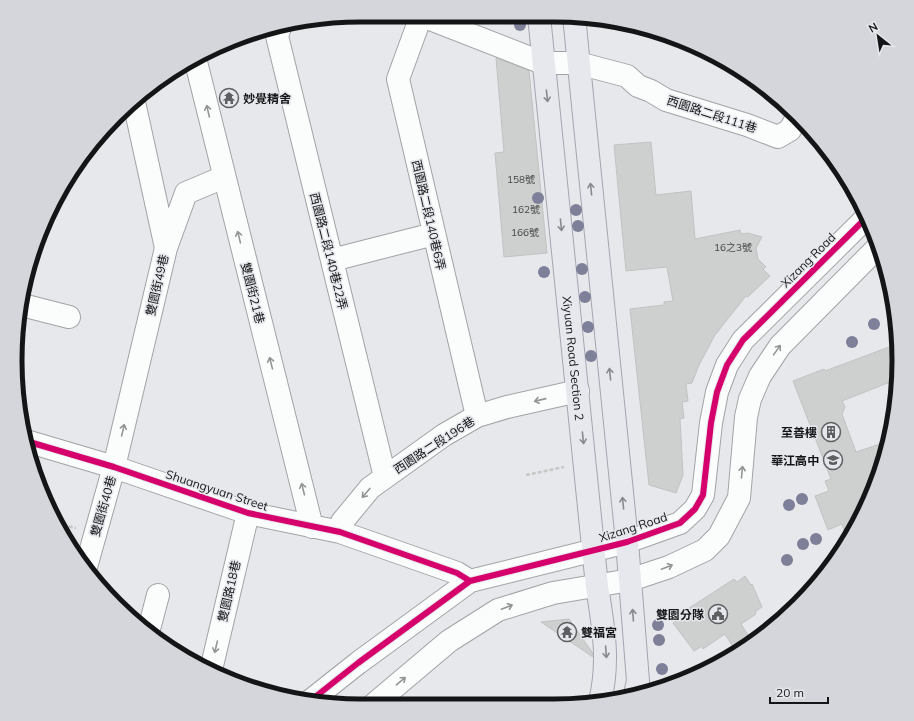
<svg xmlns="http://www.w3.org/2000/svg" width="914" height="721" viewBox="0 0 914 721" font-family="Mulish,'Noto Sans TC',sans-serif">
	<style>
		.building { fill: #ced0d0; stroke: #c1c3c3 }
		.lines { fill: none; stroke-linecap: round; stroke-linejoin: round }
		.minor-casing { stroke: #a3a3a6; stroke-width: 24 }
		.major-casing { stroke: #a4a5b1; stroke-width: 24 }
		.path { stroke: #c7c7c7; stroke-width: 2.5; stroke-dasharray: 4 2; stroke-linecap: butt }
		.minor { stroke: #fbfcfc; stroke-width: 22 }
		.major { stroke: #e7e8ee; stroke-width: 22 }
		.cycleway-casing { stroke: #e6e7ec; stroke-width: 8 }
		.cycleway { stroke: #d6006c; stroke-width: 6 }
		.tree { fill: #7e7f98 }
		.oneway { stroke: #88898d }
		.oneway2 { stroke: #939494 }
		.labels { text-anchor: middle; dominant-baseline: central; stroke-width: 3; stroke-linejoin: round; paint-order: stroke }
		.number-label { font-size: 10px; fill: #444646 }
		.poi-label { font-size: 12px; font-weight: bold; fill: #141516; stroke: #e6e7ec; text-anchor: end }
		.street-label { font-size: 12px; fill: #141516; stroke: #e6e7ec }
		.rim { fill: none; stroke: #141516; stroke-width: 5 }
	</style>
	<rect width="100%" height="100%" fill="#e7e8eb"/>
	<path class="building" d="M 496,58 L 529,71 L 547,253 L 504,257 L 495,153 L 504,152 Z
		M 651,142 L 656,195 L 691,191 L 695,239 L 740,230 L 741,234 L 748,233 L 762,237 L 756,248 L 758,259 L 766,267 L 763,269 L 770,276 L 748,297 L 746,296 L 715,335 L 699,365 L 692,383 L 686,384 L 688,401 L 682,402 L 684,418 L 680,419 L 683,475 L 676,493 L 649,485 L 630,309 L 664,305 L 664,302 L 673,301 L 667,267 L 626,271 L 614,145 Z
		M 897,344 L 898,379 L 842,401 L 845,407 L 842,414 L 856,452 L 889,441 L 887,450 L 863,514 L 847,539 L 842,524 L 828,530 L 815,496 L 829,491 L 825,481 L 831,479 L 793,381 L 824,369 L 825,371 Z
		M 745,576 L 751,585 L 752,584 L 762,607 L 755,612 L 756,614 L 741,624 L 752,641 L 739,651 L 735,646 L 733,647 L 725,634 L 703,649 L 702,646 L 694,651 L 673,623 L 682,617 L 680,614 L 734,579 L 737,582 Z
		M 569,619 L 592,652 L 593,657 L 541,622 Z"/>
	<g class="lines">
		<g class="minor-casing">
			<path id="minor" d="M 420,15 L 543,63 L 578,63 L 627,76 L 638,86 L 651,91 L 666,100 L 747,125 L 778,137 L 790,130 L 796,119
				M 421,16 L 398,79 L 477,416
				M 281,25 L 277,36 L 385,477
				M 195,58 L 312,527
				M 166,248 L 186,193 L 224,177
				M 332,260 L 434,234
				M 22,305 L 69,317
				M 26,441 L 114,467 L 248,513 L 340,532 L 457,573 L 470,581
				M 340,532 L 342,522 L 370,488 L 444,435 L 477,416 L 507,407 L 578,391
				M 86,567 L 114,467 L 166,248 L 134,102
				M 148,633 L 158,595
				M 211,670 L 248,513
				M 310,701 L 358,663 L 470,581 L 627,542 L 680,523 L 695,509 L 703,495 L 711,423 L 717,392 L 727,365 L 743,340 L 866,218
				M 372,706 L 449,641 L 498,610 L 553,593 L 630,580 L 669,567 L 705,550 L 719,536 L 739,498 L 746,417 L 750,399 L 760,376 L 780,346 L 879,246"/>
		</g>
		<g class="major-casing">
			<g id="major">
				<path id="s1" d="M 539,16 L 597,586 C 603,626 610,660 600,701"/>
				<path d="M 574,16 L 627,542 L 638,681 L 635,694"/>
			</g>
		</g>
		<path class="path" d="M 773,95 L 782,105
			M 810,138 L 826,155
			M 526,475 L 564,467
			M 57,524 L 76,528"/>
		<use href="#minor" class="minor"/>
		<use href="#major" class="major"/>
		<g class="cycleway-casing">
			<path id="cycleway" d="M 26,441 L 114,467 L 248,513 L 340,532 L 457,573 L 470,581
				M 310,701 L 358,663 L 470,581 L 627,542 L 680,523 L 695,509 L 703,495 L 711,423 L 717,392 L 727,365 L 743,340 L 866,218"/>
		</g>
		<use href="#cycleway" class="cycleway"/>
	</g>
	<g class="tree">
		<circle cx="520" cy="25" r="6"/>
		<circle cx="538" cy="198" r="6"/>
		<circle cx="576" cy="210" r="6"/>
		<circle cx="578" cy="226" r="6"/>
		<circle cx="582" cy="269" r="6"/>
		<circle cx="544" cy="272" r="6"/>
		<circle cx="585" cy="297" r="6"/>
		<circle cx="874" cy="324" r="6"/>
		<circle cx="588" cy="327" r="6"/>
		<circle cx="852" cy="342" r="6"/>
		<circle cx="591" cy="356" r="6"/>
		<circle cx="802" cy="499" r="6"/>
		<circle cx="789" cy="505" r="6"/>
		<circle cx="816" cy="539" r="6"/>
		<circle cx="803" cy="544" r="6"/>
		<circle cx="787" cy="560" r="6"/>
		<circle cx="658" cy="625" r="6"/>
		<circle cx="659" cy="640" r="6"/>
		<circle cx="662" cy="669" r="6"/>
	</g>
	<defs><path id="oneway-shaft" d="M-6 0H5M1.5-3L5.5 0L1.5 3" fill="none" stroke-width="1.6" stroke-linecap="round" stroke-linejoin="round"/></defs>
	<g class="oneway">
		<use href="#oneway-shaft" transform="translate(547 96) rotate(84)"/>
		<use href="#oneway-shaft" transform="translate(591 189) rotate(-96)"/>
		<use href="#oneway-shaft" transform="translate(561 225) rotate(84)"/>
		<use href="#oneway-shaft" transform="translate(610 374) rotate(-96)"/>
		<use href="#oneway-shaft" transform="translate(583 438) rotate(84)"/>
		<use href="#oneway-shaft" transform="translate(623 503) rotate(-96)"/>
		<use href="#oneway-shaft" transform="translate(633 615) rotate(-94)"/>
		<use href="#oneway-shaft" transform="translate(606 652) rotate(86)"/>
	</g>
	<g class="oneway2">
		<use href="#oneway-shaft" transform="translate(208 111) rotate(-103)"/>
		<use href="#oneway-shaft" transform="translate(239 237) rotate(-104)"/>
		<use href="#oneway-shaft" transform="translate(777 350) rotate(-55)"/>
		<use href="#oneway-shaft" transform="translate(271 363) rotate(-104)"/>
		<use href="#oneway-shaft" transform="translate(540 400) rotate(167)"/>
		<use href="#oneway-shaft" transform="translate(123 430) rotate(-77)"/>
		<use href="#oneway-shaft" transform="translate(742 472) rotate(-85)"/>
		<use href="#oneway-shaft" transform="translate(303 489) rotate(-104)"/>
		<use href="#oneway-shaft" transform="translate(366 493) rotate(130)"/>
		<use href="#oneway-shaft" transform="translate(667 567) rotate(-21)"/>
		<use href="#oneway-shaft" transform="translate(507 607) rotate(-21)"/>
		<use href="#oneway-shaft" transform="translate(216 647) rotate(103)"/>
		<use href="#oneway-shaft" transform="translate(401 681) rotate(-40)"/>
	</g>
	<defs>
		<g id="temple-ring" transform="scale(1)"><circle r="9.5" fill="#e6e7ec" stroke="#5e5f61" stroke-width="1.5"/><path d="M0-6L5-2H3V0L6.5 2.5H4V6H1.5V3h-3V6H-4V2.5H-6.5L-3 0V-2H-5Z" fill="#5e5f61"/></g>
		<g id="building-ring" transform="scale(1)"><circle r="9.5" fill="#e6e7ec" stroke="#5e5f61" stroke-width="1.5"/><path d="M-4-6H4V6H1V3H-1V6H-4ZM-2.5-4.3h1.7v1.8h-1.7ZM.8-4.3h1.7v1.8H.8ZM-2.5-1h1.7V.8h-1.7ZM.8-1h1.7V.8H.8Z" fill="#5e5f61"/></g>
		<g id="school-ring" transform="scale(1)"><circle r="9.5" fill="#e6e7ec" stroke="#5e5f61" stroke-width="1.5"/><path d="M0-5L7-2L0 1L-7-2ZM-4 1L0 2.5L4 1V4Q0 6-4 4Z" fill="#5e5f61"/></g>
		<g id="civic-ring" transform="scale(1)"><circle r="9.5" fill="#e6e7ec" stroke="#5e5f61" stroke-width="1.5"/><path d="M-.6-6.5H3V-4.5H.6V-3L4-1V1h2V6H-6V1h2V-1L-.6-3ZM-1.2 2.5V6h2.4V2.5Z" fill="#5e5f61"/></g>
	</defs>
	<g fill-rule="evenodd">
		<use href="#temple-ring" x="229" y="98"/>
		<use href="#building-ring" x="831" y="432"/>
		<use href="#school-ring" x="833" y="460"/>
		<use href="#civic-ring" x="718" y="614"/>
		<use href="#temple-ring" x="567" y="632"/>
	</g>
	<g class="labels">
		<g class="number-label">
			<text x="521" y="179">158號</text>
			<text x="526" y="209">162號</text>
			<text x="525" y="232">166號</text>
			<text x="733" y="247">16之3號</text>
		</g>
		<g class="poi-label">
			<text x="243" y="98" text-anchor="start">妙覺精舍</text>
			<text x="817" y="432">至善樓</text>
			<text x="819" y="460">華江高中</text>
			<text x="704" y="614">雙園分隊</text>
			<text x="581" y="632" text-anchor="start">雙福宮</text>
		</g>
		<g class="street-label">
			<text transform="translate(712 114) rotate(18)">西園路二段111巷</text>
			<text transform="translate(429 215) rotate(77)">西園路二段140巷6弄</text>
			<text transform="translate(329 251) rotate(76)">西園路二段140巷22弄</text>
			<text transform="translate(808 260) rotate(-45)">Xizang Road</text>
			<text transform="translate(157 285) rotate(-77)">雙園街49巷</text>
			<text transform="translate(253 293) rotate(76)">雙園街21巷</text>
			<text stroke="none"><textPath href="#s1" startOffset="344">Xiyuan Road Section 2</textPath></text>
			<text transform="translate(434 445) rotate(-33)">西園路二段196巷</text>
			<text transform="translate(217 490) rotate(18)">Shuangyuan Street</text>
			<text transform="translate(103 506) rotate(-74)">雙園街40巷</text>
			<text transform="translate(633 527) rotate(-18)">Xizang Road</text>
			<text transform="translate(229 591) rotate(-77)">雙園路18巷</text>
		</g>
	</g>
	<path d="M0 0H914V721H0ZM360 22H554A338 338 0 0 1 892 360V361A338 338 0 0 1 554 699H360A338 338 0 0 1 22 361V360A338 338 0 0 1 360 22Z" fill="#d5d6db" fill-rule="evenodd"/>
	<path class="rim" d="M360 22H554A338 338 0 0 1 892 360V361A338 338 0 0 1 554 699H360A338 338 0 0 1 22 361V360A338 338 0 0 1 360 22Z"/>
	<g transform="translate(878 36) rotate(330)" stroke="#e6e7ec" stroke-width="3" paint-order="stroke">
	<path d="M0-3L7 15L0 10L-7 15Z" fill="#141516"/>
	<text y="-6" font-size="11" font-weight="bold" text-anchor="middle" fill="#141516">N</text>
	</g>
	<path d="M770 697v6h58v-6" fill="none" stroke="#141516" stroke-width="2"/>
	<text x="776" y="697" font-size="12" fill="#141516" stroke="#e6e7ec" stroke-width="3" paint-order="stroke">20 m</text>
</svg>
